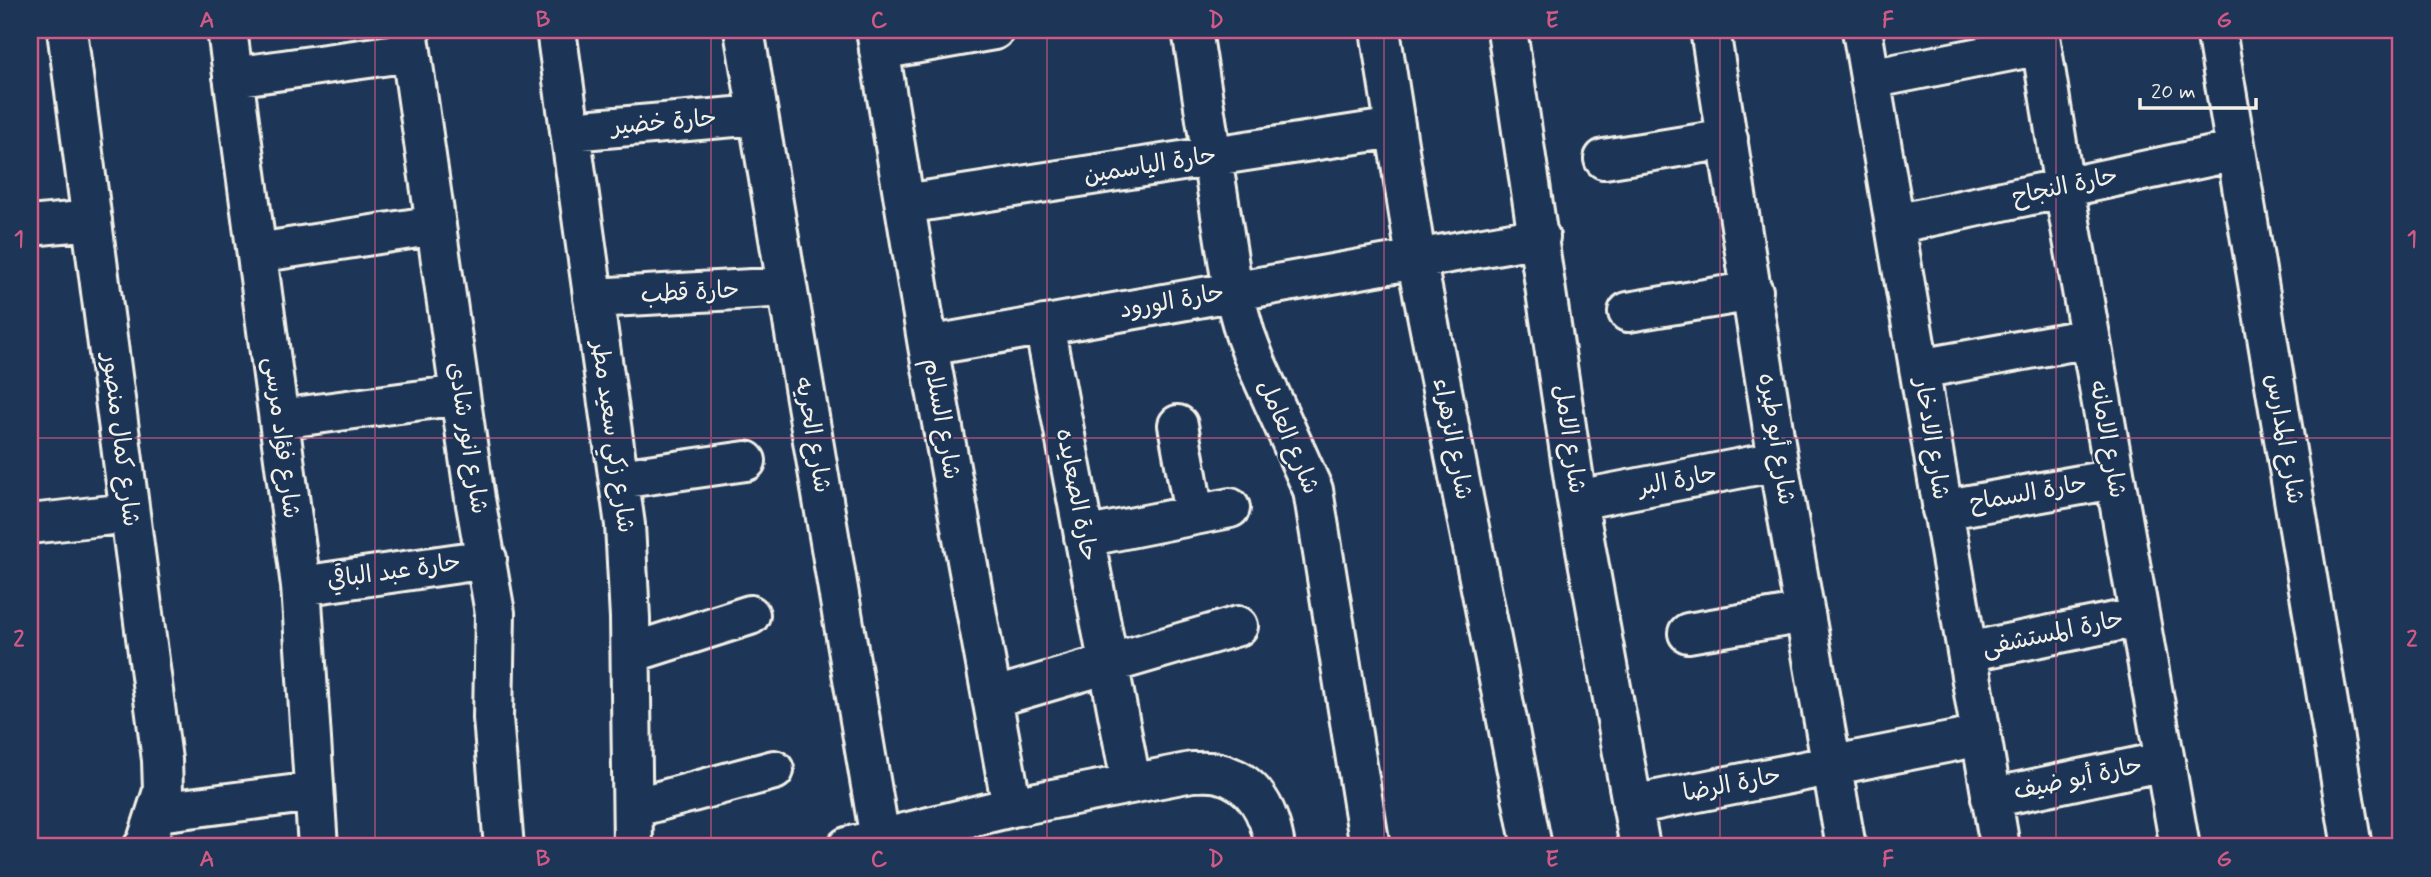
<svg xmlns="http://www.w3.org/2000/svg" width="2431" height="877" viewBox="0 0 2431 877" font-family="Mynerve,'Playpen Sans Arabic',sans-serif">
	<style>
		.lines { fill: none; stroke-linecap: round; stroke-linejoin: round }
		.minor-casing { stroke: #f4f1e8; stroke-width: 44 }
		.minor { stroke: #1d3557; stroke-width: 38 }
		.grid { fill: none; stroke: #d15985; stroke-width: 2; stroke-opacity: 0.55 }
		.labels { text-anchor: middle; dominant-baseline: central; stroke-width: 5; stroke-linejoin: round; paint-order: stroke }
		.street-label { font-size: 24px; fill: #f4f1e8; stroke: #1d3557 }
		.neatline { fill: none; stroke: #d15985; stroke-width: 2.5 }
		.grid-label { font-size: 23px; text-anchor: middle; font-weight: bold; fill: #d15985 }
	</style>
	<rect width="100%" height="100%" fill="#1d3557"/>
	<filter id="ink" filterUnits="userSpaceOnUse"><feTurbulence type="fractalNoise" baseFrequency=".0143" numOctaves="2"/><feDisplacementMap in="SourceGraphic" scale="14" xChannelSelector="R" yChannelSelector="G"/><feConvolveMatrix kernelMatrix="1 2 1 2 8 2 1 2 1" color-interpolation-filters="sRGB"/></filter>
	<g filter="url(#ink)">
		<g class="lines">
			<g class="minor-casing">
				<path id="minor" d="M 67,30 L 162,760 L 163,791 L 145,847 L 143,847
					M 227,30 L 301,586 L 318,847
					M 408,30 L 475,499 L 495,613 L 493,718 L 504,847
					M 556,30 L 625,525 L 630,618 L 633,847
					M 744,30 L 880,839
					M 876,30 L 928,346 L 1012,807
					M 1192,30 L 1233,291 L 1245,334 L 1256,363 L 1313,490 L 1370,847
					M 1380,30 L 1416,258 L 1532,847
					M 1507,30 L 1577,500 L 1640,847
					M 1710,30 L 1778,461 L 1846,847
					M 1862,30 L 2000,847
					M 2039,30 L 2064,188 L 2180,847
					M 2216,30 L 2352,847
					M 879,50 L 994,30
					M 233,77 L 411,52
					M 1870,79 L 2041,45
					M 570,131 L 758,115
					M 1604,159 L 1728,139
					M 905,204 L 1395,128
					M 1895,224 L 2236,151
					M 30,226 L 92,220
					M 257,253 L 436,225
					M 593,298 L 787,287
					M 1628,312 L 1753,291
					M 1044,325 L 1131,782
					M 928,346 L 1540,237
					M 1919,369 L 2090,338
					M 279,419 L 460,395
					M 1178,425 L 1194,514
					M 619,479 L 746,461
					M 1577,500 L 1778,461
					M 1942,510 L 2114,479
					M 30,524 L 129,513
					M 1084,537 L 1230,508
					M 301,586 L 487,559
					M 1688,633 L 1805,613
					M 1967,652 L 2139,617
					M 631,653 L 750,615
					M 992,698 L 1238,626
					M 1991,798 L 2165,761
					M 1632,805 L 1981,736
					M 633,808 L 774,770
					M 158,812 L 314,792
					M 847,847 L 1012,807 L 1192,772 C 1200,772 1211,771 1219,773 C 1256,782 1270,814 1275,847"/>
			</g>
			<use href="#minor" class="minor"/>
		</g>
	</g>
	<path class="grid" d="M 375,30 L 375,847M 711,30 L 711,847M 1047,30 L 1047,847M 1384,30 L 1384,847M 1720,30 L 1720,847M 2056,30 L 2056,847M 30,438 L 2401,438"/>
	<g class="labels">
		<g class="street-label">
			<text transform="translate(664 123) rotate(-5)">حارة خضير</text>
			<text transform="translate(1150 166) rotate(-9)">حارة الياسمين</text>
			<text transform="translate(2065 187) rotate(-12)">حارة النجاح</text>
			<text transform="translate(690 293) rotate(-3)">حارة قطب</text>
			<text transform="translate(1172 302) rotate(-10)">حارة الورود</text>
			<text transform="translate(941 419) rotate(80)">شارع السلام</text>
			<text transform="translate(812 435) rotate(80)">شارع الحريه</text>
			<text transform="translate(612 437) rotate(82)">شارع زكي سعيد مطر</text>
			<text transform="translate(1288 437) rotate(67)">شارع العامل</text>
			<text transform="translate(281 438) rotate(83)">شارع فؤاد مرسى</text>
			<text transform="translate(467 438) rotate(81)">شارع انور شادى</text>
			<text transform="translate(1452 439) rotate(79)">شارع الزهراء</text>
			<text transform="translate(1569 439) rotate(82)">شارع الامل</text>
			<text transform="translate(1776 439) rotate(81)">شارع أبو طيره</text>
			<text transform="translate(1931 439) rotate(81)">شارع الادخار</text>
			<text transform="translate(2107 439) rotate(80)">شارع الامانه</text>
			<text transform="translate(2284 439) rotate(80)">شارع المدارس</text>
			<text transform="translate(120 440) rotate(83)">شارع كمال منصور</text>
			<text transform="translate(1678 481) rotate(-11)">حارة البر</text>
			<text transform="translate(2028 494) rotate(-10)">حارة السماح</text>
			<text transform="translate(1076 495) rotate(79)">حارة الصعايده</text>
			<text transform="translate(394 572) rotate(-8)">حارة عبد الباقي</text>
			<text transform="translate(2053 634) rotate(-12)">حارة المستشفى</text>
			<text transform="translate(2078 779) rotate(-12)">حارة أبو ضيف</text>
			<text transform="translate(1732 785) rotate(-11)">حارة الرضا</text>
		</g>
	</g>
	<rect width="2431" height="877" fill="none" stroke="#1d3557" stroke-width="77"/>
	<path d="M2140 98v10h116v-10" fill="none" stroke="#f4f1e8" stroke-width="3.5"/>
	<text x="2151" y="98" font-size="21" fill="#f4f1e8" stroke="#1d3557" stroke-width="5" paint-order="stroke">20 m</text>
	<rect x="38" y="38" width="2354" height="800" class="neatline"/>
	<g class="grid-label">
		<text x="207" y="27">A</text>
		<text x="543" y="27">B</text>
		<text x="879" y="27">C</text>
		<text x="1216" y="27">D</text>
		<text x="1552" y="27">E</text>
		<text x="1888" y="27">F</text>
		<text x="2224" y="27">G</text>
		<text x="19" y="246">1</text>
		<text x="2412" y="246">1</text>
		<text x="19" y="646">2</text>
		<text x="2412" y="646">2</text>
		<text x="207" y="866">A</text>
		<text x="543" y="866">B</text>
		<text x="879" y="866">C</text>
		<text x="1216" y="866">D</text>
		<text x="1552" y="866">E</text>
		<text x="1888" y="866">F</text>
		<text x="2224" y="866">G</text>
	</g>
</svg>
